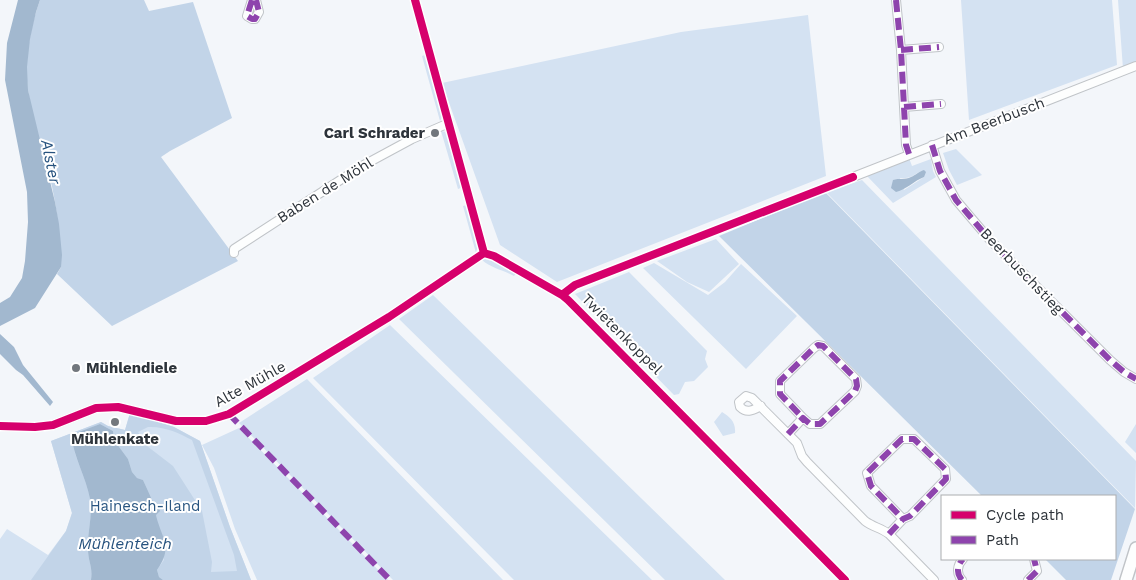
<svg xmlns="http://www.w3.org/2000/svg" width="1136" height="580" viewBox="0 0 1136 580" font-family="'Work Sans',sans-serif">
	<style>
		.green { fill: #d4e2f2; fill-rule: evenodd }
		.forest { fill: #c2d4e8; fill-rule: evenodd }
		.water { fill: #a2b8cf }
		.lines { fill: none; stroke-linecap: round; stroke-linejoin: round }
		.street-casing { stroke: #c0c4c8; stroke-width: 10 }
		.secondary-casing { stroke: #c0c4c8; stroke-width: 14 }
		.street { stroke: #fdfefe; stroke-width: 8 }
		.secondary { stroke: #fdfefe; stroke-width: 11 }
		.quiet { stroke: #8e44ad; stroke-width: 6; stroke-dasharray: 12 6; stroke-linecap: butt }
		.cycleway-casing { stroke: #fff; stroke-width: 11 }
		.cycleway { stroke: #d6006c; stroke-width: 8 }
		.poi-dot { fill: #72777d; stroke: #fff; stroke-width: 2 }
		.labels { text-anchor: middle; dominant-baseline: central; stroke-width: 4; stroke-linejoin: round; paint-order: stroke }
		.street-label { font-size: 15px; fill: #2d333a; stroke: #fff }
		.poi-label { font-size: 15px; font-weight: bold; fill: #2d333a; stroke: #fff; text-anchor: end }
		.park-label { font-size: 15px; fill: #295581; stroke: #fff }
		.water-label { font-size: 16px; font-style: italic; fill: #26527e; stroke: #fff }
	</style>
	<rect width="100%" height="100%" fill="#f3f6fa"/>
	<path class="green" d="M 961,0 L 1112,0 L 1117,65 L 969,120 Z
		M 1118,0 L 1136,0 L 1136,64 L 1123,69 Z
		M 808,15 L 826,176 L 557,282 L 500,245 L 442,83 L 681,32 Z
		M 425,55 L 427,56 L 443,116 L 440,121 L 422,56 Z
		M 441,131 L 446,132 L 450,137 L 463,187 L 458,189 Z
		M 956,149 L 982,175 L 957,185 L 949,170 L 943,153 Z
		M 909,158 L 912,166 L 931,159 L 933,171 L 936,177 L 893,203 L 867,176 ZM 919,172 L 924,177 L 904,190 L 900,178 C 908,179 913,176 919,172 Z
		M 862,180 L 1136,461 L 1135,508 L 826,192 Z
		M 467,205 L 478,245 L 476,253 L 463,206 Z
		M 716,239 L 739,264 L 709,292 L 687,282 L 657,261 Z
		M 487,258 L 517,272 L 514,276 C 503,270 491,268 482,260 Z
		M 654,263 L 708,295 L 725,282 L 741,264 L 797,316 L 746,369 L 643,268 Z
		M 629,272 L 707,351 L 705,359 L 708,367 L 694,381 L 685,382 L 679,394 L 674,395 L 575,294 Z
		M 433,295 L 725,580 L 665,580 L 399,319 Z
		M 390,325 L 652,580 L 514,580 L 313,378 Z
		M 307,379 L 503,580 L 393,580 L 239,423 Z
		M 722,412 C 730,417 736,422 735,433 L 723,436 L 714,422 Z
		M 130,413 L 174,427 L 200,441 L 230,527 L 251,580 L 0,580 L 0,539 L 7,529 L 48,555 L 66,531 L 72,513 L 51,441 L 101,422 L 108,426 L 125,430 Z
		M 1136,424 L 1136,453 L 1125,442 Z
		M 239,428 L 388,580 L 257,580 L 235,529 L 214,468 L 202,445 Z"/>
	<path class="forest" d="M 40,0 L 144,0 L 149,11 L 193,2 L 232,118 L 170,151 L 161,157 L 238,261 L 112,326 L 57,274 L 61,267 C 59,245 59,223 55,202 C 49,164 33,128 28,90 C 24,62 30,27 40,0 Z
		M 825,192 L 1135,509 L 1111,580 L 1066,580 L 1045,559 L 1115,559 L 1115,496 L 982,496 L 719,236 Z
		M 130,413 L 174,427 L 200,441 L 230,527 L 251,580 L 163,580 L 159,577 L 157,570 L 164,560 L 154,504 L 143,480 L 137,478 L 132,472 L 128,459 L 114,440 L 113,431 L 100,424 L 71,436 C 74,458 86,477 90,499 C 93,516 87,533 88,549 C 88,562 93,566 91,580 L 31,580 L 66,531 L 72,513 L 51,441 L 101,422 L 108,426 L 125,430 ZM 148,427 C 164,426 179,433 192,440 L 234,555 L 237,571 L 211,572 L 212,562 L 202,511 L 173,466 L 147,446 L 138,432 Z"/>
	<path class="water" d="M 18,0 L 40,0 L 36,12 L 30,39 L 27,67 L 28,90 L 55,202 L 59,224 L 62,255 L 61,267 L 35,308 L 0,326 L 0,303 L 10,297 L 22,278 L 25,261 L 28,222 L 27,192 L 5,80 L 7,43 Z
		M 924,170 L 926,172 L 924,177 C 914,181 907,189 896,192 L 891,188 L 893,180 C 899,178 905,180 911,177 C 916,175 918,172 924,170 Z
		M 0,334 L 14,347 L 23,365 L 53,402 L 50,406 L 23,375 L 16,370 L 0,354 Z
		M 100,424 L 113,431 L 114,440 L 128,459 L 132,472 L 137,478 L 143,480 L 154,504 L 159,508 L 160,511 L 156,515 C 161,538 174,546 157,570 L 159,577 L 163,580 L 91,580 C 93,566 88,562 88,549 C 87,533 93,516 90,499 C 86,477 74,458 71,435 Z"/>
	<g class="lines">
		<g class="street-casing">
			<path id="street" d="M 252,0 L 247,16 L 252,19 L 255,19 L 259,12 L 256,0
				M 415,0 L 484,253 L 494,256 L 562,295 L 568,300 L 845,580
				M 896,0 L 901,50 L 906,145 L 909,154
				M 901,50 L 939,47
				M 904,107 L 941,104
				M 932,145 L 940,171 L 956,200 L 990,240 L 1110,360 L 1124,372 L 1136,379
				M 853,177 L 1136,66
				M 234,253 L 234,249 L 362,166 L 412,139 L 449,123
				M 761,406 C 753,410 747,414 740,407 L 739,402 L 746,396 L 752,398 L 797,443 L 802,456 L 807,462 L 865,521 C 873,527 881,528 889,534 L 934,580
				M 0,426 L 35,427 L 53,425 L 96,408 L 118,407 L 176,421 L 206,421 L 229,414 L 389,317 L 484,253
				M 788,434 L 803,418 L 810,424 L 820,424 L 855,391 L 857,386 L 856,379 L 823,346 L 818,345 L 814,348 L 780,381 L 780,394 L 803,418
				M 889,534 L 903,519 L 910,516 L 946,479 L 945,469 L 914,439 L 902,439 L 867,473 L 871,486 L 903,519
				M 962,580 C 956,574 957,565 963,559
				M 1028,580 L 1037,571 L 1034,559"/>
		</g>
		<g class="secondary-casing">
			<path id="secondary" d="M 1126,580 L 1136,548"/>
		</g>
		<use href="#street" class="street"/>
		<use href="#secondary" class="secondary"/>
		<path class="quiet" d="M 252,0 L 247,16 L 252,19 L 255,19 L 259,12 L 256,0
			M 896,0 L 901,50 L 906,145 L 909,154
			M 901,50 L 939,47
			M 904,107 L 941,104
			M 932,145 L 940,171 L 956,200 L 990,240 L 1110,360 L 1124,372 L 1136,379
			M 229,414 L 390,580
			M 788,434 L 803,418 L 810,424 L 820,424 L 855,391 L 857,386 L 856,379 L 823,346 L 818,345 L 814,348 L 780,381 L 780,394 L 803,418
			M 889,534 L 903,519 L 910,516 L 946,479 L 945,469 L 914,439 L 902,439 L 867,473 L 871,486 L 903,519
			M 962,580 C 956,574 957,565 963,559
			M 1028,580 L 1037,571 L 1034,559"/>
		<g class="cycleway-casing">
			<path id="cycleway" d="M 415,0 L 484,253 L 494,256 L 562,295 L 568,300 L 845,580
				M 562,295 L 575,285 L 853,177
				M 0,426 L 35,427 L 53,425 L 96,408 L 118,407 L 176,421 L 206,421 L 229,414 L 389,317 L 484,253"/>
		</g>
		<use href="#cycleway" class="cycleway"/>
	</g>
	<g class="poi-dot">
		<circle cx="435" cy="133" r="5"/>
		<circle cx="76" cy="368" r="5"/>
		<circle cx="115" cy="422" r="5"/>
	</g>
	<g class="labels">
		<g class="street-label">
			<text transform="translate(994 121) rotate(-21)">Am Beerbusch</text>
			<text transform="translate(325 190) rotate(-32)">Baben de Möhl</text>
			<text transform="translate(1022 271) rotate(46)">Beerbuschstieg</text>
			<text transform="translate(622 334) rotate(45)">Twietenkoppel</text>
			<text transform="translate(250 384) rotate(-29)">Alte Mühle</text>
		</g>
		<g class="poi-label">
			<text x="425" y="133">Carl Schrader</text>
			<text x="86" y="368" text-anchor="start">Mühlendiele</text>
			<text x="115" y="439" text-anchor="middle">Mühlenkate</text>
		</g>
		<g class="park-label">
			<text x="145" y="506">Hainesch-Iland</text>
		</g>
		<g class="water-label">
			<text transform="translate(51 162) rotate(78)">Alster</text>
			<text x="125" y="543">Mühlenteich</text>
		</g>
	</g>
	<rect x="941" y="495" width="175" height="65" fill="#ffffff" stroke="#abadb0"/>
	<rect x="951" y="511" width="25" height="8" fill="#d6006c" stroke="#abadb0"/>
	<text x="986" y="520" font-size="15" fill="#2d333a">Cycle path</text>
	<rect x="951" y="536" width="25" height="8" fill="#8e44ad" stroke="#abadb0"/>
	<text x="986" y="545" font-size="15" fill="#2d333a">Path</text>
</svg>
